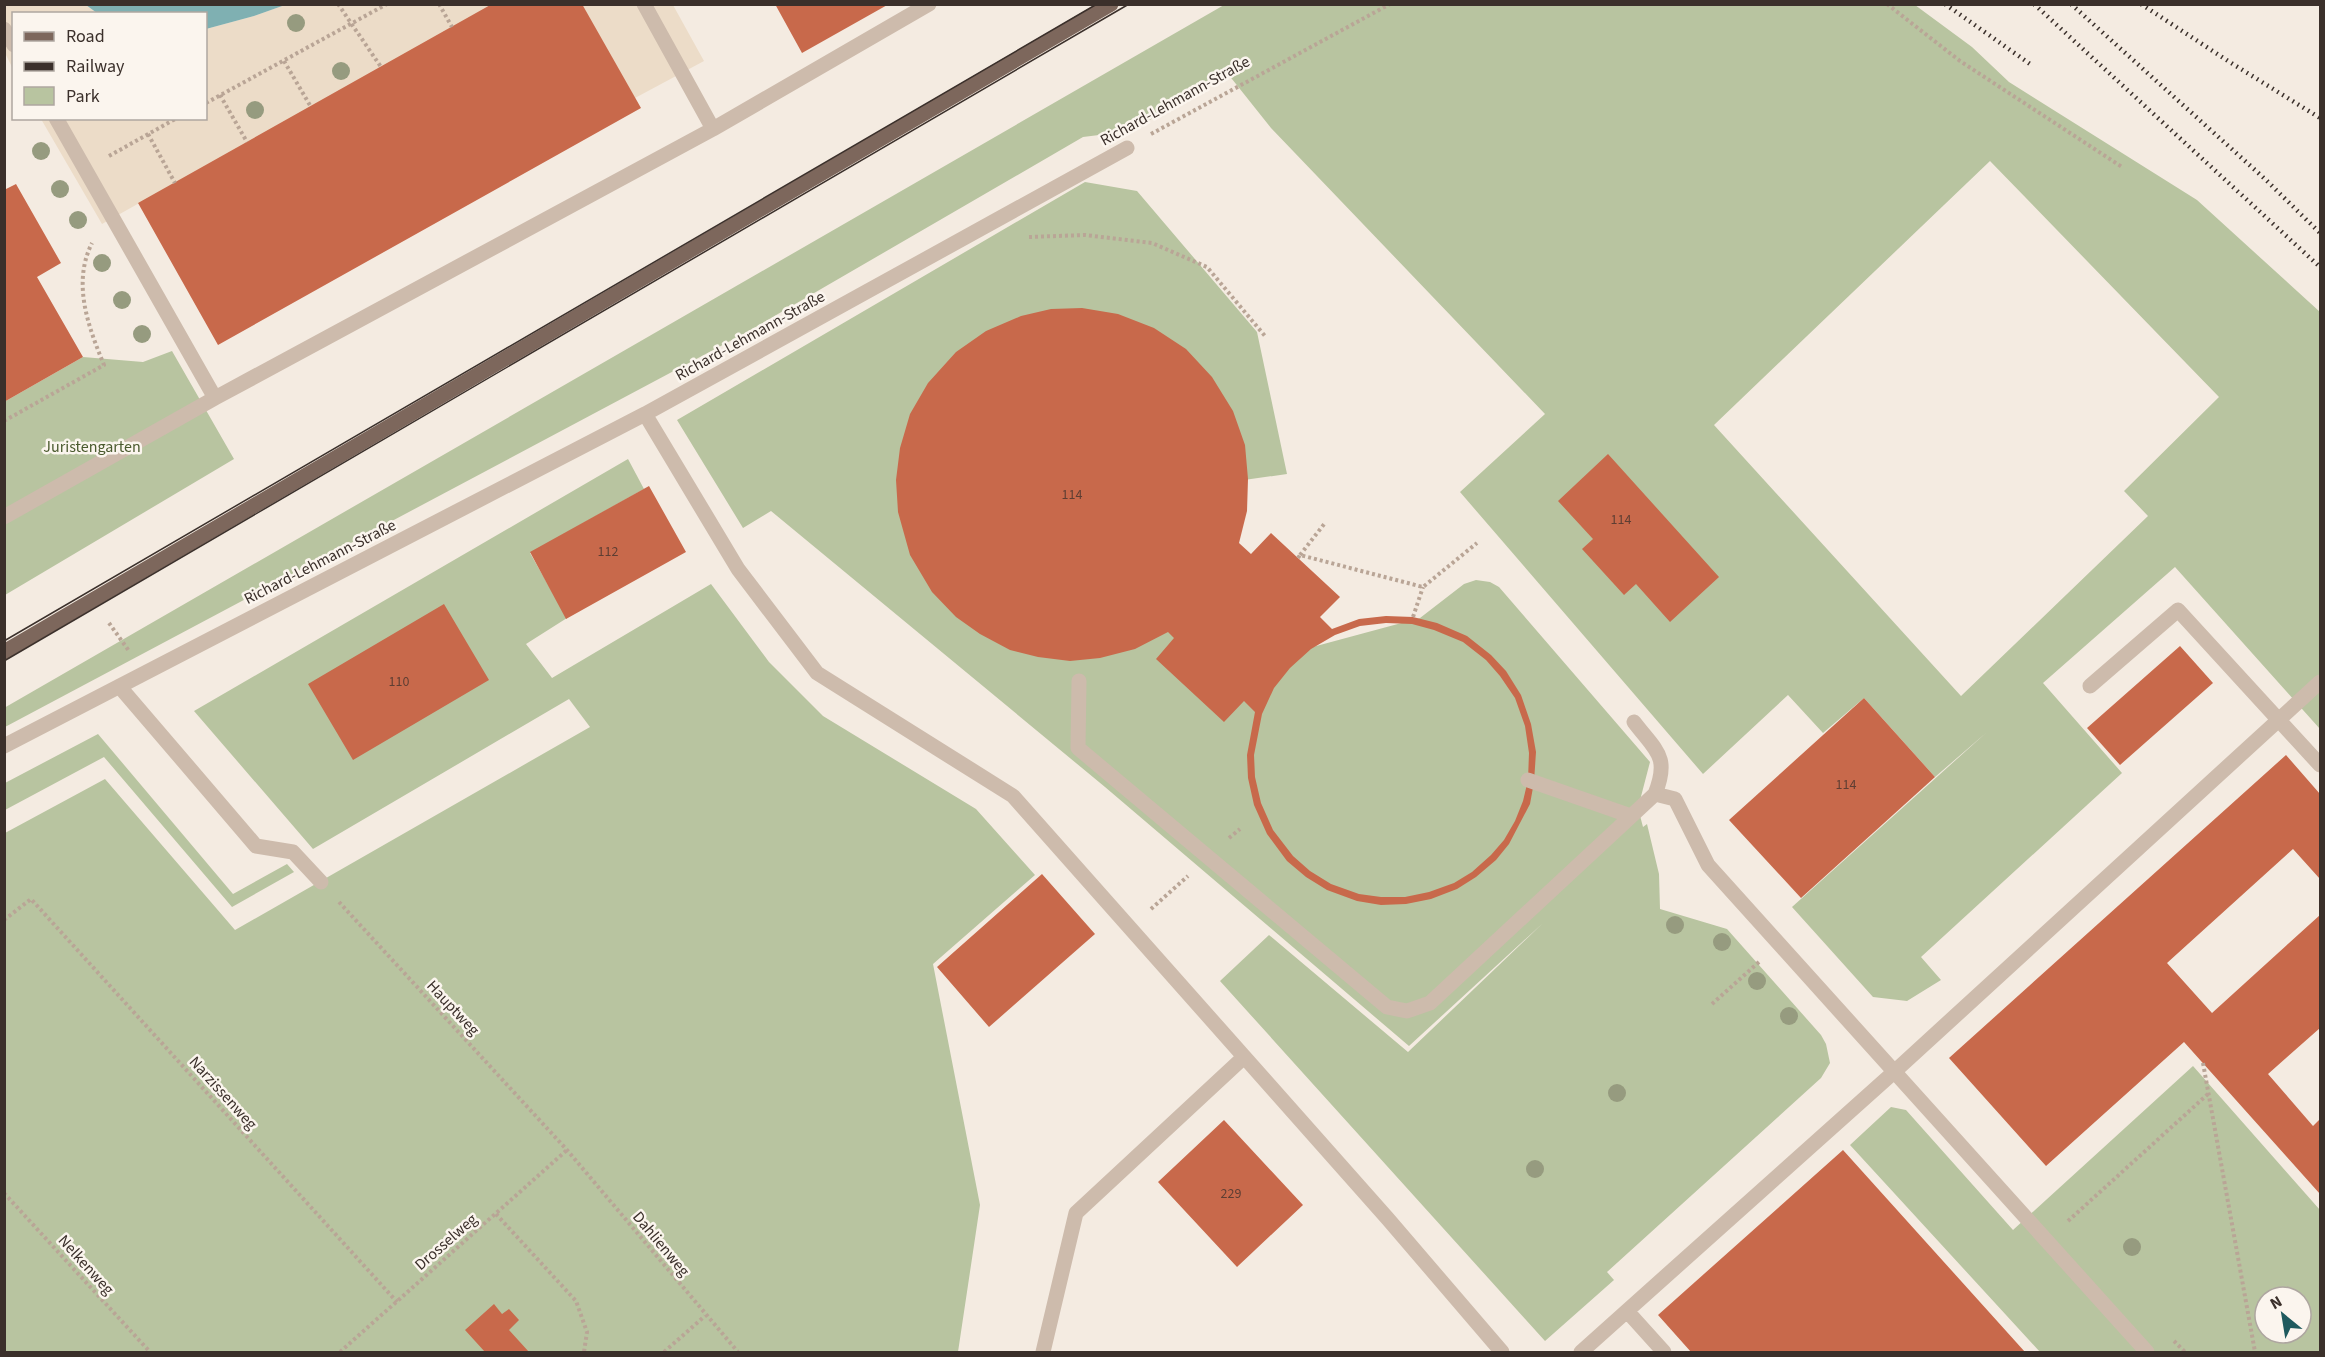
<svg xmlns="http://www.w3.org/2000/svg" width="2325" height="1357" viewBox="0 0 2325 1357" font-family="'Source Sans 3',sans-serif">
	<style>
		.green { fill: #b8c4a0; fill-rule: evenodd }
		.plaza { fill: #ecdcc8 }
		.water { fill: #7fb0b2 }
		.building { fill: #c8694b; fill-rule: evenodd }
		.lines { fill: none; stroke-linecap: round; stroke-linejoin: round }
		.path { stroke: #b9a596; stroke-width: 4; stroke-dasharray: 3 3; stroke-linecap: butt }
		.minor { stroke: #cdbbac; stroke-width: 15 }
		.major { stroke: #7d675c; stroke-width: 15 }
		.tram { stroke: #3b302b; stroke-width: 1.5 }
		.rail { stroke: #3b302b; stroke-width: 4.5; stroke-dasharray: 1.5 4.5; stroke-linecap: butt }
		.tree { fill: #969b7f }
		.labels { text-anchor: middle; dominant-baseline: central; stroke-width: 5; stroke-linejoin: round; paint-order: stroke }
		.number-label { font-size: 14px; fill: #5e3e33 }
		.street-label { font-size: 16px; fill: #3b302b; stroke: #fbf5ee }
		.park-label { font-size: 16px; fill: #4a5a2e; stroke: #fbf5ee }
	</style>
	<rect width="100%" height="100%" fill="#f4ebe1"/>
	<path class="green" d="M 1224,5 L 1915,5 L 1972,47 L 2009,82 L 2197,200 L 2320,312 L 2320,729 L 2175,567 L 2043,683 L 2122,773 L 1921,957 L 1941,980 L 1907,1001 L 1873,997 L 1792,907 L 1987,732 L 1935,777 L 1864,698 L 1823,733 L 1788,695 L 1703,774 L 1460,492 L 1545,414 L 1271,128 L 1228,74 L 1131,131 L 1083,137 L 747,332 L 5,727 L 4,708 ZM 1990,161 L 2219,397 L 2124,491 L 2148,516 L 1961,696 L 1714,425 Z
		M 1085,182 L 1137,191 L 1257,332 L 1287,474 L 1237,481 L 1194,679 L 1420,618 L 1464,584 L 1476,580 L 1490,582 L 1499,587 L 1650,762 L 1638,808 L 1643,827 L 1647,824 L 1659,874 L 1660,909 L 1727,929 L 1821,1035 L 1826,1044 L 1830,1063 L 1821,1078 L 1607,1272 L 1614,1280 L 1545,1341 L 1220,981 L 1269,935 L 1408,1052 L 1543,923 L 1409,1046 L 1105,787 L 771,511 L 743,528 L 677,420 Z
		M 172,351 L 234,459 L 5,595 L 4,402 L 83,357 L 143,362 Z
		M 628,459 L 644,489 L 530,553 L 567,618 L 526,644 L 552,678 L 711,584 L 769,662 L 823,716 L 976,809 L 1035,875 L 933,964 L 980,1205 L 958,1352 L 5,1352 L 5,833 L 105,779 L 235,930 L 590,727 L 569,699 L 313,849 L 194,711 Z
		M 98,734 L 233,894 L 287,864 L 294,872 L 232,907 L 104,757 L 5,810 L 5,783 Z
		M 2193,1066 L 2320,1210 L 2320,1352 L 2040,1352 L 1850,1145 L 1891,1107 L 1906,1110 L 2013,1230 ZM 2265,1297 L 2301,1297 L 2301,1333 L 2265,1333 Z"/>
	<path class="plaza" d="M 4,5 L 86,5 L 97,13 L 14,14 L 13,69 L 5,53 Z
		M 285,5 L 492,5 L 102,224 L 41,119 L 206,118 L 206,29 L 254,16 Z
		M 582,5 L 673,5 L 704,61 L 635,98 Z"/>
	<path class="water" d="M 86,5 L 285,5 L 254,16 L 206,29 L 206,14 L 97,13 Z"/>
	<path class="building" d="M 492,4 L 582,4 L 641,108 L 218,345 L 138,203 Z
		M 775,4 L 889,4 L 802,53 Z
		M 16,184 L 61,263 L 37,277 L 83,357 L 4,402 L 4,190 Z
		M 1082,308 L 1118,314 L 1154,328 L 1186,349 L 1212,377 L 1233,411 L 1245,445 L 1248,479 L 1247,511 L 1239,543 L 1251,554 L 1271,533 L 1340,597 L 1320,617 L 1332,629 L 1359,619 L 1386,616 L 1413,617 L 1437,623 L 1467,636 L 1491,655 L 1506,671 L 1521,695 L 1531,724 L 1536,752 L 1534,782 L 1530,804 L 1509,844 L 1496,860 L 1476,877 L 1457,889 L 1431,899 L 1406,904 L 1381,905 L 1357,901 L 1327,890 L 1306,877 L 1287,861 L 1267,834 L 1254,805 L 1248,778 L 1247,755 L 1255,712 L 1244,701 L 1224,722 L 1156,659 L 1174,638 L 1168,632 L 1135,649 L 1100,658 L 1070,661 L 1038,657 L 1010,650 L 980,634 L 956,617 L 932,592 L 910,555 L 898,512 L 896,480 L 900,448 L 910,414 L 928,383 L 956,352 L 986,331 L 1021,316 L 1051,309 ZM 1386,623 L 1412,624 L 1434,630 L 1463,642 L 1486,660 L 1500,676 L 1515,698 L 1525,726 L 1529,753 L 1528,780 L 1523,801 L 1515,821 L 1504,840 L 1491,855 L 1472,872 L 1454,883 L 1429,892 L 1405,897 L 1381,897 L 1359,894 L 1331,884 L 1310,871 L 1293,856 L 1273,830 L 1261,803 L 1255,777 L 1254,755 L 1262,714 L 1274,688 L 1290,668 L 1311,649 L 1335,635 L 1360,626 Z
		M 1608,454 L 1719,577 L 1670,622 L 1636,584 L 1624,595 L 1582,549 L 1593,539 L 1558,501 Z
		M 649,486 L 686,552 L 566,619 L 530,552 Z
		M 444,604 L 489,680 L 353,760 L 308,684 Z
		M 2180,646 L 2213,683 L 2120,765 L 2087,728 Z
		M 1864,698 L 1935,777 L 1801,898 L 1729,820 Z
		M 2286,755 L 2320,794 L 2320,879 L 2293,849 L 2167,963 L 2212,1013 L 2320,915 L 2320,1028 L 2268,1074 L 2313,1126 L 2320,1119 L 2320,1194 L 2184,1042 L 2046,1166 L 1949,1058 Z
		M 1042,874 L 1095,934 L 989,1027 L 937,967 Z
		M 1224,1120 L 1303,1205 L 1237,1267 L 1158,1182 Z
		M 1843,1150 L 2025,1352 L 1691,1352 L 1658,1315 Z
		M 494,1304 L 502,1314 L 509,1309 L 519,1320 L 509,1330 L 529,1352 L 485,1352 L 465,1330 Z"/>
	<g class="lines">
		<path class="path" d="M 338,4 L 381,67
			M 439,4 L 452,27
			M 1887,4 L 1960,61 L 2122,167
			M 284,61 L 311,107
			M 220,95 L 247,142
			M 206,103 L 387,4
			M 148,134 L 175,183
			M 1151,134 L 1390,4
			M 109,156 L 177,118
			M 1029,237 L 1085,235 L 1152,243 L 1207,267 L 1265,336
			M 4,421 L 104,365 C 88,326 72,283 92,243
			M 1300,555 L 1325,523
			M 1298,558 L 1300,555 L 1423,587 L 1477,543
			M 1413,617 L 1423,587
			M 109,623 L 129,651
			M 1229,838 L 1240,829
			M 339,902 L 567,1150 L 738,1352
			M 1151,909 L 1188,876
			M 4,920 L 31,899 L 397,1302
			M 1712,1004 L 1759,962
			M 2203,1063 L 2255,1352
			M 4,1193 L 150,1352
			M 496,1214 L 576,1301 L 587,1332 L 584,1352
			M 2068,1221 L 2208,1094
			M 2174,1341 L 2185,1352
			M 340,1352 L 567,1150
			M 664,1352 L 705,1316"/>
		<path class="minor" d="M 4,29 L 14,45
			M 56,118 L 215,398 L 713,129 L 644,4
			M 713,129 L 929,4
			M 645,414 L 738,569 L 817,673 L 1013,796 L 1388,1219 L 1502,1352
			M 4,517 L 215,398
			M 1079,681 L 1078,748 L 1387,1007 L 1407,1011 L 1430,1003 L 1655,794
			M 2090,686 L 2178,610 L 2320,765
			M 120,687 L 256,846 L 293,852 L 321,882
			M 1634,722 C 1656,751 1670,756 1655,794 L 1675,799 L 1708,865 L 2147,1352
			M 4,746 L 645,414 L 1127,148
			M 1528,780 L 1631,816
			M 1627,1311 L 1664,1352
			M 1043,1352 L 1076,1213 L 1244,1057
			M 1581,1352 L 1894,1072 L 2320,682"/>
		<path class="major" d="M 4,652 L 1111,4"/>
		<path class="tram" d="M 4,641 L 1097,4
			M 4,661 L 1129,4"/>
		<path class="rail" d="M 1945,4 L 2030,64
			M 2034,4 L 2320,267
			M 2071,4 L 2265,179 L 2320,233
			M 2141,4 L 2228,61 L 2320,118"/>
	</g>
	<g class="tree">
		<circle cx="296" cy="23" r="9"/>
		<circle cx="341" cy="71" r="9"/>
		<circle cx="255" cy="110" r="9"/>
		<circle cx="41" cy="151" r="9"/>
		<circle cx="60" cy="189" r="9"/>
		<circle cx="78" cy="220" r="9"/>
		<circle cx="102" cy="263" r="9"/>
		<circle cx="122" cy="300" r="9"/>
		<circle cx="142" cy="334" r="9"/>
		<circle cx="1675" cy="925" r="9"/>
		<circle cx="1722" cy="942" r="9"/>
		<circle cx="1757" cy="981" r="9"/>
		<circle cx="1789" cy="1016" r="9"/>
		<circle cx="1617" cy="1093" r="9"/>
		<circle cx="1535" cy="1169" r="9"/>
		<circle cx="2132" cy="1247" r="9"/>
	</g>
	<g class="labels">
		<g class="number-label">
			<text x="1072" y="495">114</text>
			<text x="1621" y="520">114</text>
			<text x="608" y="552">112</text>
			<text x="399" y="682">110</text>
			<text x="1846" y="785">114</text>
			<text x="1231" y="1194">229</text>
		</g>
		<g class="street-label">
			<text transform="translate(1175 101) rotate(-29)">Richard-Lehmann-Straße</text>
			<text transform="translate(750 336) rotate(-29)">Richard-Lehmann-Straße</text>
			<text transform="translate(320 562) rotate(-27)">Richard-Lehmann-Straße</text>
			<text transform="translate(453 1008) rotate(47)">Hauptweg</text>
			<text transform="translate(223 1093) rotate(48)">Narzissenweg</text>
			<text transform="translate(446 1242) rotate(-41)">Drosselweg</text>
			<text transform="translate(661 1244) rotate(50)">Dahlienweg</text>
			<text transform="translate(86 1265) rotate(48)">Nelkenweg</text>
		</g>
		<g class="park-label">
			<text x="92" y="447">Juristengarten</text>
		</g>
	</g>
	<rect width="2325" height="1357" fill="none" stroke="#3b302b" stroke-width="12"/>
	<rect x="12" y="12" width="195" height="108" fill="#fbf5ee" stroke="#aea6a0" stroke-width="1.5"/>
	<rect x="24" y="32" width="30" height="9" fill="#7d675c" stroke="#aea6a0" stroke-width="1.5"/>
	<text x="66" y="42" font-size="18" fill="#3b302b">Road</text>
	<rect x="24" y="62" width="30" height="9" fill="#3b302b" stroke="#aea6a0" stroke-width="1.5"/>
	<text x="66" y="72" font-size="18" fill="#3b302b">Railway</text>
	<rect x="24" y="87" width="30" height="18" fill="#b8c4a0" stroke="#aea6a0" stroke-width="1.5"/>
	<text x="66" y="102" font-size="18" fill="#3b302b">Park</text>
	<g transform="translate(2283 1315) rotate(330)"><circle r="28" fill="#fbf5ee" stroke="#aea6a0" stroke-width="1.5"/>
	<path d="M0-4.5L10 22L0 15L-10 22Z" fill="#1f5a5e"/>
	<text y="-9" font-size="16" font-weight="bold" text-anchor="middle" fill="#3b302b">N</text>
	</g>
</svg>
